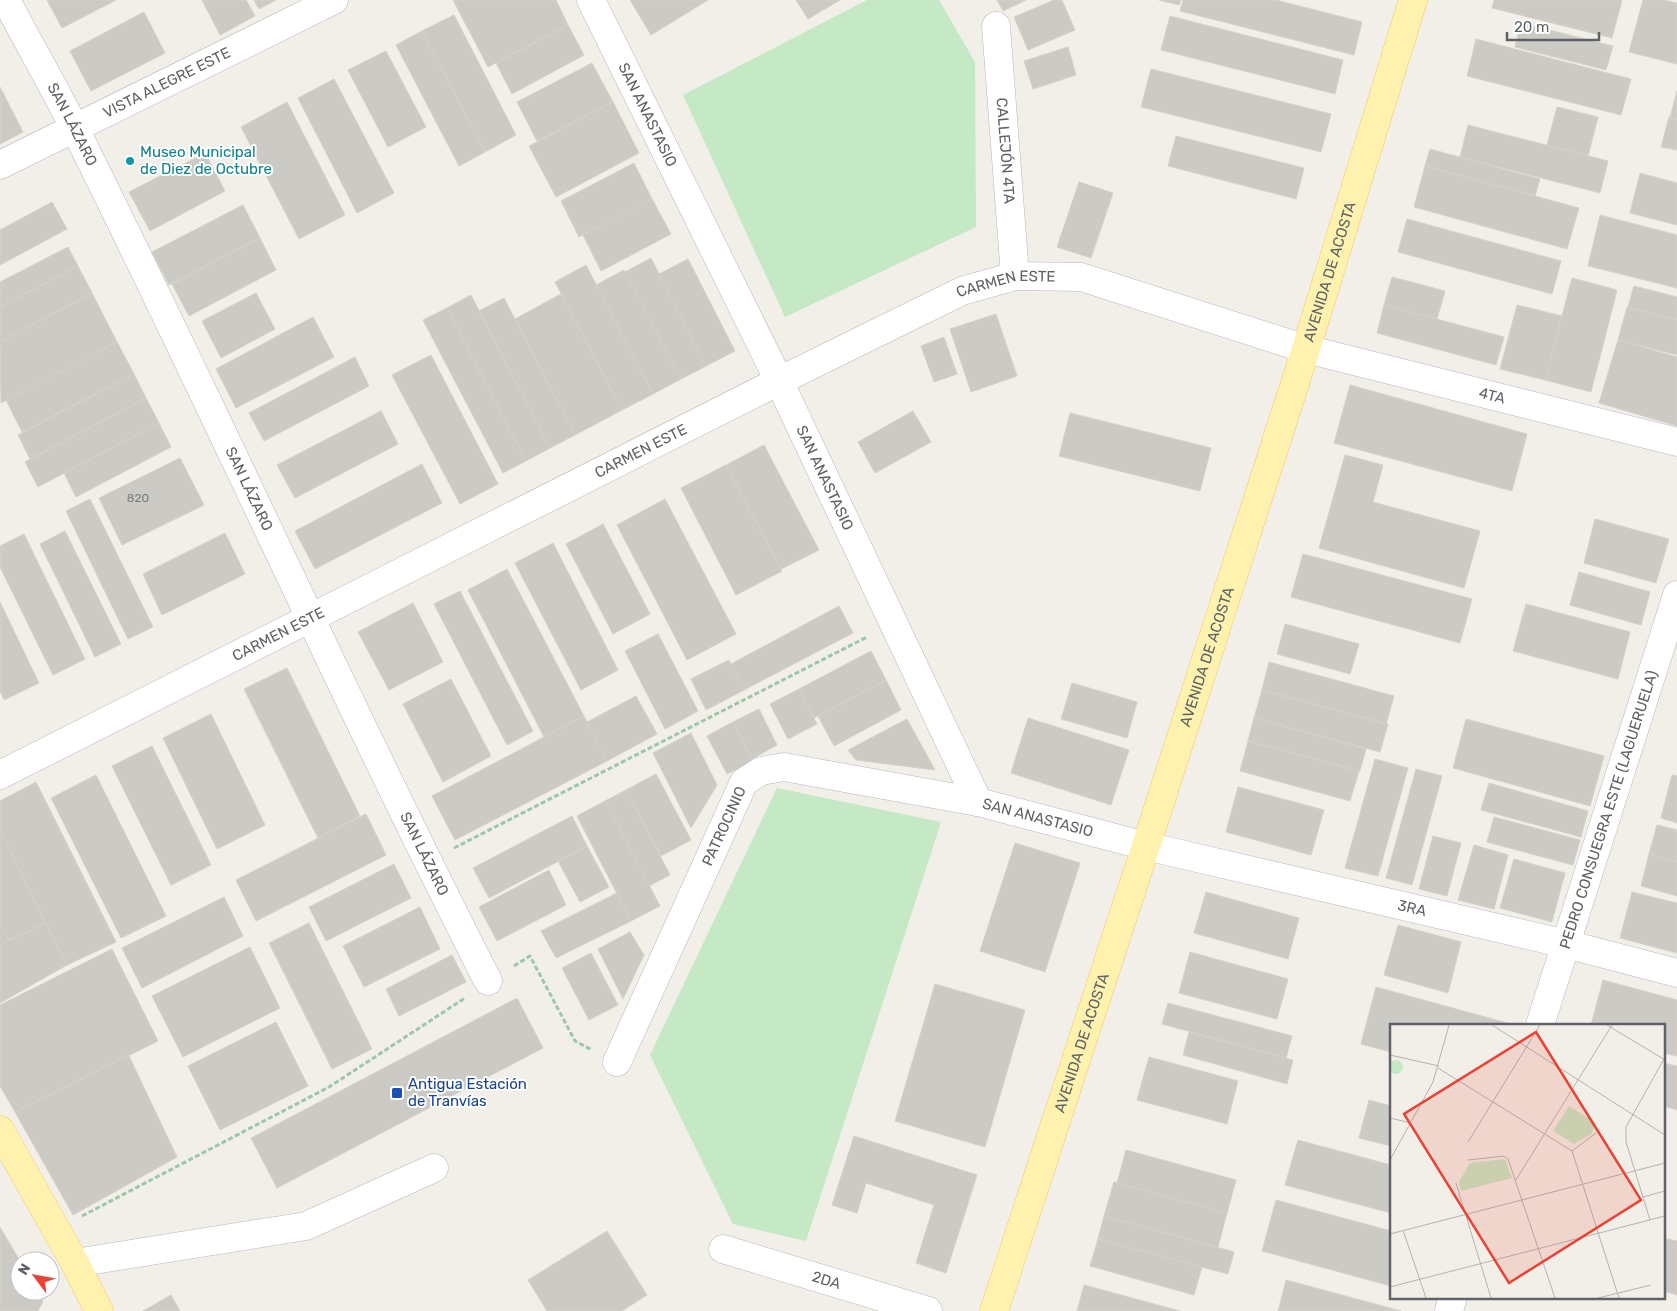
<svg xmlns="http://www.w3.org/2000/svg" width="1677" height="1311" viewBox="0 0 1677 1311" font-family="Rubik,sans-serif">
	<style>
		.green { fill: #c5e8c5 }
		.building { fill: #cccac5; stroke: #d6d1c6 }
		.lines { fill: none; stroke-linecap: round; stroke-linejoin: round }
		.minor-casing { stroke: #b5b8bc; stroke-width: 29 }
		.major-casing { stroke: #f2c960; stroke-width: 29 }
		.path { stroke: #9cc7a9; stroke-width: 3; stroke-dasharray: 5 2.5; stroke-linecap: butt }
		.minor { stroke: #fff; stroke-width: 28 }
		.major { stroke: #fff2af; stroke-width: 28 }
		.culture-dot { fill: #0f9aa8; stroke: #fff; stroke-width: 2 }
		.transit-dot { fill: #1a4fb4; stroke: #fff; stroke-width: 2 }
		.labels { text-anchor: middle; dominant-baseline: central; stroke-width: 4; stroke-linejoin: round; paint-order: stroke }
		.number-label { font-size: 12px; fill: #7a7d7f }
		.street-label { font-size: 15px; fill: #5f6368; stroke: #fff }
		.culture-label { font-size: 15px; fill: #0d838f; stroke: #fff; text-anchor: start }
		.transit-label { font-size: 15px; fill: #164399; stroke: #fff; text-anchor: start }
		.inset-road { fill: none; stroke: #b3b3b1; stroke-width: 1 }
		.view { fill: #ea4335; fill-opacity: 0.15; stroke: #ea4335; stroke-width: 2.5 }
		.inset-edge { fill: none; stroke: #5f6368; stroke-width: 2.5 }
	</style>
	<rect width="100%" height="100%" fill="#f1efe8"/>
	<path class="green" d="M 867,0 L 939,0 L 975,62 L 976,227 L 785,317 L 683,95 Z
		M 777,788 L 941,822 L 806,1241 L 733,1224 L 650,1055 Z"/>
	<path class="building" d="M 47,0 L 116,0 L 62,28 Z
		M 202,0 L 246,0 L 255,16 L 220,35 Z
		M 254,0 L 276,0 L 259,9 Z
		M 453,0 L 556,0 L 568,25 L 488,67 Z
		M 630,0 L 708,0 L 651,35 Z
		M 796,0 L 840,0 L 808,19 Z
		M 997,0 L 1026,0 L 1003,11 Z
		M 1054,0 L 1062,0 L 1075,30 L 1028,50 L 1014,17 Z
		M 1159,0 L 1181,0 L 1179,5 Z
		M 1183,0 L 1276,0 L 1362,22 L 1354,55 L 1180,11 Z
		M 1494,0 L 1622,0 L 1612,38 L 1492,8 Z
		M 1643,0 L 1664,0 L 1677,3 L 1677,64 L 1629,52 Z
		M 144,12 L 165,53 L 91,91 L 70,51 Z
		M 454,15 L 516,135 L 485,152 L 422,31 Z
		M 1170,16 L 1343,60 L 1335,94 L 1161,50 Z
		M 1521,23 L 1613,46 L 1606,70 L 1515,47 Z
		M 568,25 L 584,55 L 512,94 L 496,63 Z
		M 422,31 L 485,152 L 459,166 L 396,45 Z
		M 1476,39 L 1631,79 L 1621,115 L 1467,76 Z
		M 1068,47 L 1076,75 L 1033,89 L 1024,61 Z
		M 386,51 L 426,127 L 388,147 L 348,70 Z
		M 592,63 L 613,102 L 537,141 L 517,102 Z
		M 1151,69 L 1331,114 L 1321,152 L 1141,107 Z
		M 334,79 L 394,193 L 357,213 L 298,98 Z
		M 0,87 L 23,132 L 0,144 Z
		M 1677,91 L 1677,120 L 1670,118 Z
		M 287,102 L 345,215 L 299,239 L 241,127 Z
		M 613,102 L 639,153 L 556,197 L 529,146 Z
		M 1557,107 L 1598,117 L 1588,156 L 1547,145 Z
		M 1669,117 L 1677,120 L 1677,150 L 1661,147 Z
		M 1468,125 L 1608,161 L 1600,193 L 1460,157 Z
		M 1176,136 L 1304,168 L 1296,199 L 1168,166 Z
		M 1430,149 L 1540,179 L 1535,196 L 1425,166 Z
		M 205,153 L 225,191 L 150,231 L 129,192 Z
		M 634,163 L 652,199 L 579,237 L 561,201 Z
		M 1425,166 L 1579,208 L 1567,249 L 1414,207 Z
		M 1640,173 L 1677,183 L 1677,225 L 1630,213 Z
		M 1079,182 L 1113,193 L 1091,258 L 1057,247 Z
		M 652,199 L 671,234 L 601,271 L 583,235 Z
		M 52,202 L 67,229 L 0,265 L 0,230 Z
		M 243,205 L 260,238 L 169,285 L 152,252 Z
		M 1600,215 L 1677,235 L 1677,288 L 1588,266 Z
		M 1407,219 L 1561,261 L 1552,294 L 1398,252 Z
		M 260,238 L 276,270 L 189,316 L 172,284 Z
		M 68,247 L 78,266 L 0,307 L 0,282 Z
		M 651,258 L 706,366 L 681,379 L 625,272 Z
		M 688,259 L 735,351 L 706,366 L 659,274 Z
		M 586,265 L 653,394 L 622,410 L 555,282 Z
		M 78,266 L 92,293 L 0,342 L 0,307 Z
		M 624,270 L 681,379 L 653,394 L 596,285 Z
		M 1392,277 L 1445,291 L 1437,319 L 1384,305 Z
		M 1572,278 L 1617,290 L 1591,392 L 1545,380 Z
		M 1634,286 L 1677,297 L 1677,320 L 1628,307 Z
		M 92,293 L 117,342 L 1,403 L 0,342 Z
		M 256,293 L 275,329 L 221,358 L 202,321 Z
		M 561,294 L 622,410 L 575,435 L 515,319 Z
		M 471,295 L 550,448 L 526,461 L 447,308 Z
		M 504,298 L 575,435 L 550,448 L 479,311 Z
		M 1384,305 L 1504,337 L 1496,365 L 1377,333 Z
		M 1517,305 L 1562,316 L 1545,380 L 1500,369 Z
		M 1627,307 L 1677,320 L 1677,355 L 1618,340 Z
		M 447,308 L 526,461 L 503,473 L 423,320 Z
		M 996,314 L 1017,376 L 971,392 L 950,329 Z
		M 313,317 L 334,357 L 236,408 L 216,369 Z
		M 944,337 L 957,374 L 934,382 L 921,346 Z
		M 1618,340 L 1677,357 L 1677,426 L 1599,403 Z
		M 117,342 L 134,374 L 22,432 L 6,400 Z
		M 431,355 L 498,484 L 460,504 L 392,375 Z
		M 355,357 L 369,386 L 264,441 L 249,413 Z
		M 134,374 L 146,398 L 30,459 L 18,435 Z
		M 1350,385 L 1527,434 L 1512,491 L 1334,443 Z
		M 146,398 L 159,423 L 38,487 L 25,462 Z
		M 381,411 L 398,444 L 295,498 L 277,465 Z
		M 913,411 L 931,442 L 875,473 L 858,442 Z
		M 1070,413 L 1211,448 L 1200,491 L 1059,456 Z
		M 159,423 L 171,447 L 76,497 L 64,473 Z
		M 764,445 L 819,550 L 781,569 L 726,465 Z
		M 1345,455 L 1383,465 L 1373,502 L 1480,531 L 1464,588 L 1319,548 Z
		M 180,458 L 204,505 L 122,545 L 99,498 Z
		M 422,464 L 442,503 L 315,569 L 295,531 Z
		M 726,465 L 782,571 L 736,595 L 681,488 Z
		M 90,499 L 153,627 L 128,639 L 66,511 Z
		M 665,499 L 736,634 L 687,660 L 617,525 Z
		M 1595,519 L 1669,539 L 1656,583 L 1584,563 Z
		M 603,524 L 650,614 L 613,634 L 566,544 Z
		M 65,531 L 121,644 L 95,657 L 40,544 Z
		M 225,533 L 245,574 L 162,615 L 143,574 Z
		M 24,534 L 85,659 L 53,675 L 0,567 L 0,546 Z
		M 553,543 L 618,670 L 581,690 L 515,563 Z
		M 1303,554 L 1472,599 L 1460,643 L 1291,597 Z
		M 507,569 L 584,716 L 544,737 L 468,590 Z
		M 1579,572 L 1650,592 L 1641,625 L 1570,605 Z
		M 460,591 L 533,731 L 507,745 L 434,604 Z
		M 0,602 L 39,683 L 4,700 L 0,691 Z
		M 413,603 L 443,662 L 389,690 L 358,632 Z
		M 1526,604 L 1630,632 L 1618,679 L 1513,651 Z
		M 839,606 L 853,633 L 744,690 L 731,664 Z
		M 1285,624 L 1359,644 L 1350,674 L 1277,654 Z
		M 658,634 L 698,711 L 665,729 L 625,651 Z
		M 871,651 L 886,680 L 814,718 L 799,689 Z
		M 729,660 L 744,690 L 706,710 L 691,679 Z
		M 1269,662 L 1394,696 L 1386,724 L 1262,690 Z
		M 287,668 L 360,816 L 318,838 L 244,689 Z
		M 451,679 L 491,756 L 443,782 L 403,704 Z
		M 886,680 L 901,710 L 834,746 L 818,716 Z
		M 1072,683 L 1137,702 L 1127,738 L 1061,719 Z
		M 799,689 L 817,724 L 788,739 L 770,704 Z
		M 1262,690 L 1388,724 L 1380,752 L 1254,718 Z
		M 636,696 L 657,734 L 607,761 L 587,722 Z
		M 759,709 L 777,745 L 752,759 L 733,722 Z
		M 211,714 L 265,825 L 217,849 L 163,738 Z
		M 584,716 L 607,761 L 455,840 L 432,796 Z
		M 1028,718 L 1129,750 L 1111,805 L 1011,773 Z
		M 1254,718 L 1366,749 L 1360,771 L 1248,741 Z
		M 907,719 L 935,770 L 856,760 L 848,750 Z
		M 1466,719 L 1604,756 L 1590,806 L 1453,768 Z
		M 733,722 L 753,761 L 727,774 L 707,736 Z
		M 691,733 L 717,785 L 691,828 L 653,753 Z
		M 1248,741 L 1359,771 L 1350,801 L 1240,771 Z
		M 152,746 L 211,865 L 171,885 L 112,766 Z
		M 1375,759 L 1408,768 L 1378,876 L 1345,868 Z
		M 1416,769 L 1442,776 L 1412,885 L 1386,878 Z
		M 656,774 L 691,840 L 661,856 L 626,790 Z
		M 96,775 L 166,916 L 121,938 L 51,798 Z
		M 1672,775 L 1677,776 L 1677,823 L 1661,818 Z
		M 36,782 L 116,942 L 67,965 L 0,830 L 0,801 Z
		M 1489,783 L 1588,811 L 1581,837 L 1481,810 Z
		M 1238,787 L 1324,810 L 1311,855 L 1226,832 Z
		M 626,790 L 670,875 L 649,886 L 605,801 Z
		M 605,801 L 660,906 L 631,921 L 577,816 Z
		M 366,814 L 386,855 L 256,921 L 236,880 Z
		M 572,816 L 587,846 L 489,898 L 473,868 Z
		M 1494,817 L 1580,840 L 1573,865 L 1487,842 Z
		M 1657,825 L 1677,830 L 1677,862 L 1649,854 Z
		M 0,830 L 46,923 L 9,940 L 0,923 Z
		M 1433,836 L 1461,843 L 1447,896 L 1419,889 Z
		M 1015,843 L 1080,863 L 1045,972 L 980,951 Z
		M 1474,845 L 1508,855 L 1494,909 L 1458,900 Z
		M 587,846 L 609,887 L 580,902 L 558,861 Z
		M 1649,854 L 1677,862 L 1677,896 L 1641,886 Z
		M 1514,859 L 1565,873 L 1552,922 L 1500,908 Z
		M 394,864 L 411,898 L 326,941 L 309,907 Z
		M 549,870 L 566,905 L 497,941 L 479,907 Z
		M 1206,892 L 1299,918 L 1288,959 L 1194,933 Z
		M 1632,892 L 1677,903 L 1677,953 L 1620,938 Z
		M 617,893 L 631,921 L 556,958 L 541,931 Z
		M 224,897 L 243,936 L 142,988 L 122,948 Z
		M 420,907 L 440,949 L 364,987 L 343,946 Z
		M 0,923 L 9,940 L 0,945 Z
		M 46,923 L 67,965 L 0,1003 L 0,945 Z
		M 309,923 L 372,1049 L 332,1069 L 269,943 Z
		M 1398,925 L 1461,942 L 1448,993 L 1384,975 Z
		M 630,932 L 644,955 L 623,999 L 598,949 Z
		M 250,947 L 280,1008 L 183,1057 L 152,996 Z
		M 112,949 L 158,1041 L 15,1112 L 0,1086 L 0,1005 Z
		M 1190,952 L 1288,979 L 1277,1019 L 1179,993 Z
		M 591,953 L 618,1005 L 589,1020 L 562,968 Z
		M 452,955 L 466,982 L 399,1016 L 386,989 Z
		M 1603,980 L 1677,1000 L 1677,1056 L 1663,1053 L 1663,1025 L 1591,1025 Z
		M 935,984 L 1025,1010 L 985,1147 L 895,1121 Z
		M 1376,987 L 1511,1024 L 1511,1025 L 1391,1025 L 1391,1052 L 1361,1044 Z
		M 517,998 L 543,1048 L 277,1188 L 251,1138 Z
		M 1168,1003 L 1292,1036 L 1286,1058 L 1162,1024 Z
		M 276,1022 L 308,1086 L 220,1130 L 188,1066 Z
		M 1189,1032 L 1293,1060 L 1287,1084 L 1183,1055 Z
		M 128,1054 L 177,1157 L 73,1215 L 15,1112 Z
		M 1149,1057 L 1238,1081 L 1227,1124 L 1137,1100 Z
		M 1663,1063 L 1677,1066 L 1677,1110 L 1663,1106 Z
		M 1369,1100 L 1391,1106 L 1391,1146 L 1359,1138 Z
		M 854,1136 L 977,1175 L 946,1273 L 916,1263 L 934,1205 L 866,1183 L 857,1213 L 832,1205 Z
		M 1298,1140 L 1391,1165 L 1391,1213 L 1285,1185 Z
		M 1126,1150 L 1236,1180 L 1227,1213 L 1117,1183 Z
		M 1114,1182 L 1227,1213 L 1218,1247 L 1104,1216 Z
		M 1276,1200 L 1391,1231 L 1391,1286 L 1262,1251 Z
		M 1104,1216 L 1234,1252 L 1228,1274 L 1098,1239 Z
		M 0,1227 L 20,1261 L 20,1291 L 38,1291 L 43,1301 L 38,1311 L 0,1311 Z
		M 607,1231 L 647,1295 L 622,1311 L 547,1311 L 528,1280 Z
		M 1663,1238 L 1677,1241 L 1677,1295 L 1663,1291 Z
		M 1098,1239 L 1202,1267 L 1194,1295 L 1090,1266 Z
		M 1286,1280 L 1401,1311 L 1278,1311 Z
		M 1084,1285 L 1180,1311 L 1077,1311 Z
		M 171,1295 L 180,1311 L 143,1311 Z"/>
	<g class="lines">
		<g class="minor-casing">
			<g id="minor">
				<path id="s1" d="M 6,0 C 29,44 54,87 76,131 C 217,413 345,701 488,981"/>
				<path id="s2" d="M 591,0 L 779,381 L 978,802"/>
				<path id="s3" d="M 996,26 L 1015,276"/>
				<path id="s4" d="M 0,165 L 334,0"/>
				<path id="s5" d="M 0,775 L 779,381 L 962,291 L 1015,276 L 1081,277 L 1306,349 L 1677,442"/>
				<path id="s6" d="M 1540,1025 L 1677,595"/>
				<path id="s7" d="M 617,1062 L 744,782 L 761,771 L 784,767 L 978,802 L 1146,846 L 1566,944 L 1677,973"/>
				<path id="s8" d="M 723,1249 L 928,1311"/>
				<path d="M 75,1263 L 306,1226 L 434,1168"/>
				<path d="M 1449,1311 L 1453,1297"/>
			</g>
		</g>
		<g class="major-casing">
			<g id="major">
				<path d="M 0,1130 L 75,1263 L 99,1311"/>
				<path id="s9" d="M 994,1311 L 1146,846 L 1306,349 L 1413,0"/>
			</g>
		</g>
		<path class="path" d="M 454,848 L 867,637
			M 514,966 L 530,956 L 575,1041 L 592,1050
			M 82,1216 L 329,1087 L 465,998"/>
		<use href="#minor" class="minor"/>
		<use href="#major" class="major"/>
	</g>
	<circle class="culture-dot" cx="130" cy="161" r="5"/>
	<rect class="transit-dot" x="391" y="1087" width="12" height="12" rx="2.5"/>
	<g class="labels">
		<g class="number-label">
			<text x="138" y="498">820</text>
		</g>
		<g class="street-label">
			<text stroke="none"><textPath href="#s4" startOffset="186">VISTA ALEGRE ESTE</textPath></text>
			<text stroke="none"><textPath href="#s2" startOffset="128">SAN ANASTASIO</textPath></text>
			<text stroke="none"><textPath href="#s1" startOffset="141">SAN LÁZARO</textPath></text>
			<text stroke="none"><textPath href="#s3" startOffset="125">CALLEJÓN 4TA</textPath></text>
			<text stroke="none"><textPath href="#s9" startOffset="1092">AVENIDA DE ACOSTA</textPath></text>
			<text stroke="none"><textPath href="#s5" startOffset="1122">CARMEN ESTE</textPath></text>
			<text stroke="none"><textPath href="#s5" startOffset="1626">4TA</textPath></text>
			<text stroke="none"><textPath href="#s5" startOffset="718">CARMEN ESTE</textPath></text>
			<text stroke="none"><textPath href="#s2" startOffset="532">SAN ANASTASIO</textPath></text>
			<text stroke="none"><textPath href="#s1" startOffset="546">SAN LÁZARO</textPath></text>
			<text stroke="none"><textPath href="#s5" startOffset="312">CARMEN ESTE</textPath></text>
			<text stroke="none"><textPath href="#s9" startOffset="688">AVENIDA DE ACOSTA</textPath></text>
			<text stroke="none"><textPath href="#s6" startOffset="226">PEDRO CONSUEGRA ESTE (LAGUERUELA)</textPath></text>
			<text stroke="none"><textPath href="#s7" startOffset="610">SAN ANASTASIO</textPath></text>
			<text stroke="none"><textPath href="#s7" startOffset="259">PATROCINIO</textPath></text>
			<text stroke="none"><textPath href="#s1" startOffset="951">SAN LÁZARO</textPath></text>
			<text stroke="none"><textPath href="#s7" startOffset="995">3RA</textPath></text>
			<text stroke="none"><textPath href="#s9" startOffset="282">AVENIDA DE ACOSTA</textPath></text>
			<text stroke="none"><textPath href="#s8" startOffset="108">2DA</textPath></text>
		</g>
		<g class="culture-label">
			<text x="140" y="152">Museo Municipal<tspan x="140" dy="17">de Diez de Octubre</tspan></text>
		</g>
		<g class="transit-label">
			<text x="408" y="1084">Antigua Estación<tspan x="408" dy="17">de Tranvías</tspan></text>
		</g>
	</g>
	<g transform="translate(1390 1024)">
		<rect width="275" height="275" fill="#f1efe8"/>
		<path d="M-1 43a7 7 0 1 1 14 0a7 7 0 1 1-14 0ZM 179,82 L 206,99 L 201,110 L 184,120 L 163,107 ZM 115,135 L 122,154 L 71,167 L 69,158 L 80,139 Z" fill="#c5e8c5"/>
		<path class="inset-road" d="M 102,1 L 275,111M 217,1 L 275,36M 0,31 L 49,42M 48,44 L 182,127 L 229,274M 0,94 L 21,99M 78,118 L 150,1M 182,127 L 206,109M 0,136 L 43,58 L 59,1M 78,136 L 114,132 L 118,135 L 165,274M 126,156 L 222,1M 66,159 L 101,274M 253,173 L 275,167M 260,196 L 236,118 L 236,103 L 275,33M 13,206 L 36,274M 0,210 L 275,139M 0,263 L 275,192M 208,274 L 261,261"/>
		<path class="view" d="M 146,8 L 251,176 L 119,259 L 14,90 Z"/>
		<rect width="275" height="275" class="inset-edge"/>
	</g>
	<g transform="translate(35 1276) rotate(302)"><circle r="24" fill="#ffffff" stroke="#bfc1c3"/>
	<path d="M0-4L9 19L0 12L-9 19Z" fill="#ea4335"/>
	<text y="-8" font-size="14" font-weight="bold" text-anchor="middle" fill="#5f6368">N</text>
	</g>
	<path d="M1507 32v8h92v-8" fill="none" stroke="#5f6368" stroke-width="2.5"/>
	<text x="1514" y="32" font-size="15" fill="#5f6368" stroke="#ffffff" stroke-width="4" paint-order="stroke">20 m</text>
</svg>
